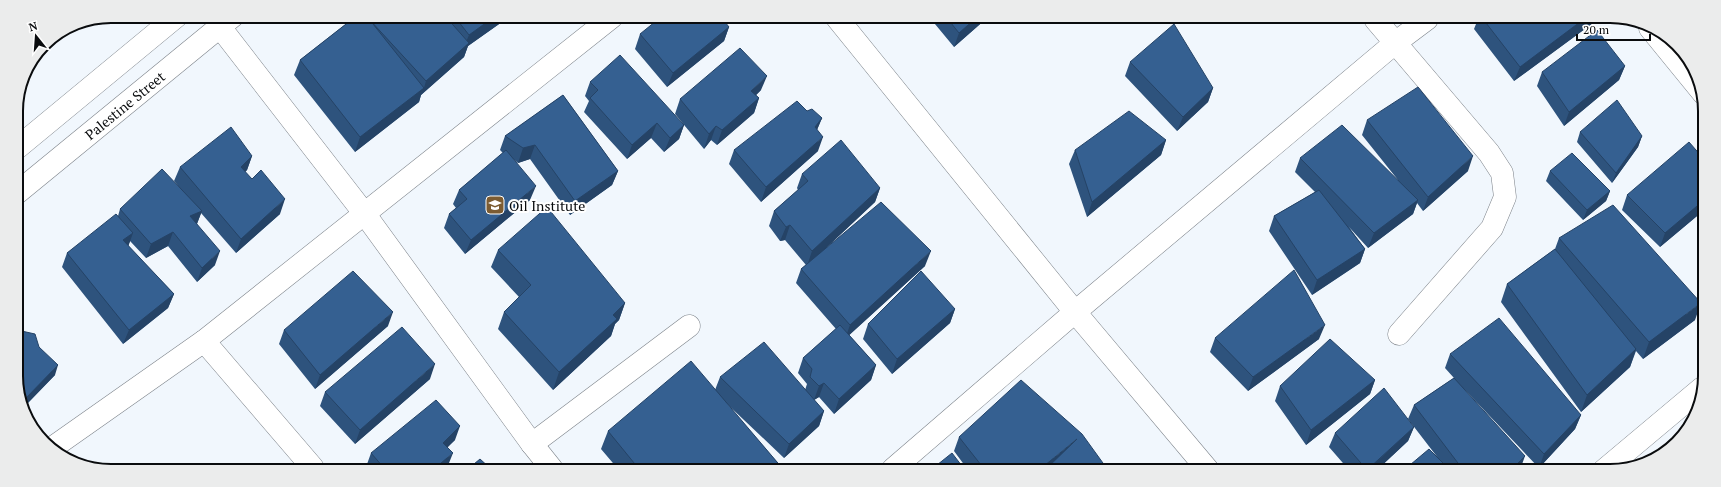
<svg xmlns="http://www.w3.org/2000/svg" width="1721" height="487" viewBox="0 0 1721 487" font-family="'PT Serif',serif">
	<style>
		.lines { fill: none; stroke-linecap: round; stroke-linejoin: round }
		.minor-casing { stroke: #7d838a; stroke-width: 23 }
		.minor { stroke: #fff; stroke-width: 22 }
		.wall { fill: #2e537d }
		.shaded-wall { fill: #254366 }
		.building { fill: #356091; stroke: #254366 }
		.labels { text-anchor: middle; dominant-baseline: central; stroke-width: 4; stroke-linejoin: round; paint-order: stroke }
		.street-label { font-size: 14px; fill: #0a0c0e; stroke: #fff }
		.poi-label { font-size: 14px; fill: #0a0c0e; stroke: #fff; text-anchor: start }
		.rim { fill: none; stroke: #0a0c0e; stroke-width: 2 }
	</style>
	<rect width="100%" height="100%" fill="#f1f7fd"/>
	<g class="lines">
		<g class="minor-casing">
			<g id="minor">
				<path d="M 837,18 L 1075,312 L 1208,470"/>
				<path d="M 1375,19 L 1489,153 L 1502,173 L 1505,197 L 1492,228 L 1399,334"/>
				<path d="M 220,27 L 364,213 L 532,444 L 552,469"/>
				<path d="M 1650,28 L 1703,93"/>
				<path d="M 16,149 L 177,16"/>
				<path id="s1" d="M 17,193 L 233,16"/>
				<path d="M 204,341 L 313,468"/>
				<path d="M 532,444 L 689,326"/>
				<path d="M 52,448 L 204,341 L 612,17"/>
				<path d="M 893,469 L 1075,312 L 1395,43 L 1427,19"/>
				<path d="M 1603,471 L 1702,388"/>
			</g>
		</g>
		<use href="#minor" class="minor"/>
	</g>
	<path class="wall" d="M 355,17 L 509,17 L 468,46 L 464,57 L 421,95 L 419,102 L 355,152 L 294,75 L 300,60 Z
		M 930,18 L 987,18 L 954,47 Z
		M 1478,19 L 1594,19 L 1593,23 L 1514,81 L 1474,29 Z
		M 729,27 L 724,41 L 667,87 L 635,49 L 640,34 Z
		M 1130,62 L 1213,88 L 1208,102 L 1177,131 L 1125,76 Z
		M 1625,66 L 1619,80 L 1564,126 L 1537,86 L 1542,72 Z
		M 590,82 L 684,125 L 679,139 L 664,152 L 651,138 L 627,159 L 584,112 L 589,101 L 585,96 Z
		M 761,90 L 756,95 L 759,98 L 754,113 L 717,145 L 711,140 L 704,149 L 675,114 L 680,99 Z
		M 563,95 L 618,171 L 612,185 L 570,215 L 530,159 L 518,163 L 513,159 L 530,200 L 465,254 L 444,228 L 449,214 L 456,208 L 453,204 L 459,190 L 503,153 L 500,150 L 505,136 Z
		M 807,111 L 822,118 L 817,130 L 818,151 L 761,202 L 729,164 L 734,150 Z
		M 1367,120 L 1468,171 L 1423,211 L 1417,203 L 1413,214 L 1368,248 L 1349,227 L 1365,249 L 1360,263 L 1312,295 L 1269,231 L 1274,216 L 1315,192 L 1295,172 L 1300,158 L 1398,180 L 1362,135 Z
		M 1580,132 L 1642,136 L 1638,147 L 1612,183 L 1577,142 Z
		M 1166,140 L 1161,155 L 1087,217 L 1069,164 L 1075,150 Z
		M 252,156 L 247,170 L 245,172 L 280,214 L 236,253 L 201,213 L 197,224 L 215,265 L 197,282 L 168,246 L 146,258 L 130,241 L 128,246 L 174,294 L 168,308 L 123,344 L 62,267 L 67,253 L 118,216 L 120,209 L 185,194 L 174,181 L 180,167 Z
		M 1703,158 L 1703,211 L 1660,247 L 1622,210 L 1627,195 Z
		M 1550,171 L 1610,191 L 1606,201 L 1583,220 L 1546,181 Z
		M 802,174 L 880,188 L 875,202 L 827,247 L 925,266 L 849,335 L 876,365 L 871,380 L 834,414 L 819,397 L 814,400 L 824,411 L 819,426 L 784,458 L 725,402 L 783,469 L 618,469 L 601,449 L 608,431 L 715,390 L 720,377 L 805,390 L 807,384 L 798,373 L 803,358 L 836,329 L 796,283 L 801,269 L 806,265 L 785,240 L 780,241 L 769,226 L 774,211 L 798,190 L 797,188 Z
		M 1559,238 L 1695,320 L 1643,359 L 1636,351 L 1630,367 L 1581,412 L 1501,302 L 1507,284 L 1555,249 Z
		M 498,250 L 625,303 L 619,320 L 615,324 L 611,336 L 553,390 L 498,329 L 504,312 L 519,297 L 491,267 Z
		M 955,309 L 950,323 L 892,374 L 863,339 L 868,324 Z
		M 388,326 L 315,389 L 279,344 L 284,330 Z
		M 1215,338 L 1319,339 L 1248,391 L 1210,352 Z
		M 39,347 L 55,375 L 24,407 L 18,394 Z
		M 1450,354 L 1581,415 L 1575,429 L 1539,468 L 1464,389 L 1520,470 L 1519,471 L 1404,470 L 1438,458 L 1408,419 L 1414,405 L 1454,378 L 1445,368 Z
		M 430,379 L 355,444 L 320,406 L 325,392 Z
		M 1375,380 L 1370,394 L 1306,445 L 1275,401 L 1280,386 Z
		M 1414,427 L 1408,441 L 1377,470 L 1349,470 L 1329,447 L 1335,433 Z
		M 959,437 L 1108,470 L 968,470 L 954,451 Z
		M 455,440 L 447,447 L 447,468 L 446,469 L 367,468 L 366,467 L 371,453 Z"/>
	<path class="shaded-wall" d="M 494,17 L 509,17 L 468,46 L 464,57 L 421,95 L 419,102 L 355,152 L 360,137 L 424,88 L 426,81 L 464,47 L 469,35 Z
		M 976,18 L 987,18 L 954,47 L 959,33 Z
		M 1584,19 L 1594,19 L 1593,23 L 1514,81 L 1520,67 Z
		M 729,27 L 724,41 L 667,87 L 673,73 Z
		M 1625,66 L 1619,80 L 1564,126 L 1569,112 Z
		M 767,76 L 761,90 L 746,105 L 751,91 Z
		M 1213,88 L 1208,102 L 1177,131 L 1183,117 Z
		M 759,98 L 754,113 L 717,145 L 722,130 Z
		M 822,118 L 816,132 L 815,127 Z
		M 657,123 L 651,138 L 627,159 L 632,145 Z
		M 684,125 L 679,139 L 664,152 L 670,138 Z
		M 716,126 L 711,140 L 704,149 L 709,134 Z
		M 1642,136 L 1638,147 L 1612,183 L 1616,173 Z
		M 823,137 L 818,151 L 761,202 L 766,187 Z
		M 1166,140 L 1161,155 L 1087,217 L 1092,202 Z
		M 535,145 L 530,159 L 518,163 L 523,148 Z
		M 252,156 L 247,170 L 235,182 L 241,167 Z
		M 1473,156 L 1468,171 L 1423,211 L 1428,197 Z
		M 618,171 L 612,185 L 570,215 L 575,201 Z
		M 536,186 L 530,200 L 465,254 L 471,240 Z
		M 880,188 L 875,202 L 807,266 L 812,251 Z
		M 1610,191 L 1606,201 L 1583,220 L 1587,210 Z
		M 285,199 L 280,214 L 236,253 L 241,239 Z
		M 1418,200 L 1413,214 L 1368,248 L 1374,233 Z
		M 1703,201 L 1703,211 L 1660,247 L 1665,233 Z
		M 202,211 L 196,226 L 190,216 Z
		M 790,225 L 785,240 L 780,241 L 786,227 Z
		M 173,232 L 168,246 L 146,258 L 151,244 Z
		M 133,233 L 128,247 L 123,240 Z
		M 1365,249 L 1360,263 L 1312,295 L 1317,280 Z
		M 220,251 L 215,265 L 197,282 L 202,268 Z
		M 931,251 L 925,266 L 845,339 L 850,325 Z
		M 174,294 L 168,308 L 123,344 L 129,330 Z
		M 625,303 L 619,320 L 615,324 L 611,336 L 553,390 L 559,372 L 613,315 Z
		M 1701,303 L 1695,320 L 1643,359 L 1649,342 Z
		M 955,309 L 950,323 L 892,374 L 897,359 Z
		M 393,312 L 388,326 L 315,389 L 320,375 Z
		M 1325,325 L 1319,339 L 1248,391 L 1253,377 Z
		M 1636,349 L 1630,367 L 1581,412 L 1587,395 Z
		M 435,364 L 430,379 L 355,444 L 360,430 Z
		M 58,365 L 55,375 L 24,407 L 24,405 L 26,398 Z
		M 876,365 L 871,380 L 834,414 L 839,399 Z
		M 1375,380 L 1370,394 L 1306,445 L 1311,430 Z
		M 824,383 L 819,397 L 814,400 L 819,386 Z
		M 18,391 L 21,391 L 19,397 L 18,394 Z
		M 824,411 L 819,426 L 784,458 L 789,444 Z
		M 1581,415 L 1575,429 L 1539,468 L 1544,454 Z
		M 460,426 L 455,440 L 438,457 L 443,443 Z
		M 1414,427 L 1408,441 L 1377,470 L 1368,470 Z
		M 1077,439 L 1052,470 L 1039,470 Z
		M 453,453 L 447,468 L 446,469 L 435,468 Z
		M 1525,456 L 1520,470 L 1519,471 L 1510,471 Z"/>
	<path class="building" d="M 355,17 L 446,17 L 469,43 L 426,81 L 369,19 L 424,88 L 360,137 L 300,60 Z
		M 455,17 L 494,17 L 469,35 Z
		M 661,17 L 721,17 L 729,27 L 673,73 L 640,34 Z
		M 947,18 L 976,18 L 959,33 Z
		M 1483,19 L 1584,19 L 1520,67 Z
		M 1174,24 L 1213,88 L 1183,117 L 1130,62 Z
		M 1597,30 L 1625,66 L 1569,112 L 1542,72 Z
		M 740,48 L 767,76 L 751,91 L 759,98 L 722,130 L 716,126 L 709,134 L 680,99 Z
		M 620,55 L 684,125 L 670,138 L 657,123 L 632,145 L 590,98 L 598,90 L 590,82 Z
		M 1418,87 L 1473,156 L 1428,197 L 1367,120 Z
		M 563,95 L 618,171 L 575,201 L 535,145 L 523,148 L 505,136 Z
		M 1617,100 L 1642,136 L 1616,173 L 1580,132 Z
		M 797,101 L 807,111 L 812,109 L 822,118 L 815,127 L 823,137 L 766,187 L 734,150 Z
		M 1129,111 L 1166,140 L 1092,202 L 1075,150 Z
		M 1342,125 L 1418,200 L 1374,233 L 1300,158 Z
		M 231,127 L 252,156 L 241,167 L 252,179 L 261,170 L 285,199 L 241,239 L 180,167 Z
		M 841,140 L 880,188 L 812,251 L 790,225 L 786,227 L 774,211 L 808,181 L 802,174 Z
		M 1689,142 L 1703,158 L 1703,201 L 1665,233 L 1627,195 Z
		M 506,150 L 536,186 L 471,240 L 449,214 L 467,199 L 459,190 Z
		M 1572,153 L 1610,191 L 1587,210 L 1550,171 Z
		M 162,169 L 202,211 L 190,216 L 220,251 L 202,268 L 173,232 L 151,244 L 120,209 Z
		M 1319,190 L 1365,249 L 1317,280 L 1274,216 Z
		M 881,202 L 931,251 L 850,325 L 801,269 Z
		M 1613,205 L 1701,303 L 1649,342 L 1559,238 Z
		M 547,207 L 625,303 L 613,315 L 617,319 L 559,372 L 504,312 L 531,285 L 498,250 Z
		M 116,214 L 133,233 L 123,240 L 174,294 L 129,330 L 67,253 Z
		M 1555,249 L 1636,349 L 1587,395 L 1507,284 Z
		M 1294,270 L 1325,325 L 1253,377 L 1215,338 Z
		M 353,271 L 393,312 L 320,375 L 284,330 Z
		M 921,271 L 955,309 L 897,359 L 868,324 Z
		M 1499,318 L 1581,415 L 1544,454 L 1450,354 Z
		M 840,325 L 876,365 L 839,399 L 824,383 L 819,386 L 810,377 L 812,369 L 803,358 Z
		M 402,327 L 435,364 L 360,430 L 325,392 Z
		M 17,330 L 35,334 L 39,347 L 58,365 L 26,398 L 21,391 L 18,391 Z
		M 1330,339 L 1375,380 L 1311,430 L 1280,386 Z
		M 764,342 L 824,411 L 789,444 L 720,377 Z
		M 691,361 L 783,469 L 639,469 L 608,431 Z
		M 1454,378 L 1525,456 L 1510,471 L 1464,471 L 1414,405 Z
		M 1021,380 L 1082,434 L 1108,470 L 1045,470 L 1077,439 L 1039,470 L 985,470 L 959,437 Z
		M 1384,388 L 1414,427 L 1367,470 L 1335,433 Z
		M 436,400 L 460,426 L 443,443 L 453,453 L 435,468 L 384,468 L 371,453 Z
		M 1429,449 L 1450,470 L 1404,470 Z
		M 952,453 L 965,470 L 932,469 Z
		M 480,459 L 491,469 L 468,469 Z"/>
	<defs>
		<g id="school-square" transform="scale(1)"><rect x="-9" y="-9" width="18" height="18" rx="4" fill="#7c5c32" stroke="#fff"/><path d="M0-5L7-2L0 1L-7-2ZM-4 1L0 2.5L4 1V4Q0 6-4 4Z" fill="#fff"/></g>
	</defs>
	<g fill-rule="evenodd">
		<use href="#school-square" x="495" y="205"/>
	</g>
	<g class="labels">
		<g class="street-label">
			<text stroke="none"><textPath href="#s1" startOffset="139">Palestine Street</textPath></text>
		</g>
		<g class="poi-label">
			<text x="509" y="205">Oil Institute</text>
		</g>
	</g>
	<path d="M0 0H1721V487H0ZM111 23H1610A88 88 0 0 1 1698 111V376A88 88 0 0 1 1610 464H111A88 88 0 0 1 23 376V111A88 88 0 0 1 111 23Z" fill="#ebecec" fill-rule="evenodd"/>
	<path class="rim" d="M111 23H1610A88 88 0 0 1 1698 111V376A88 88 0 0 1 1610 464H111A88 88 0 0 1 23 376V111A88 88 0 0 1 111 23Z"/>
	<g transform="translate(36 36) rotate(343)" stroke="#ffffff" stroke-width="3" paint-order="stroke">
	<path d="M0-3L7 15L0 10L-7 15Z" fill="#0a0c0e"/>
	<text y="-6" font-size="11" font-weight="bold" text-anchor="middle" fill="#0a0c0e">N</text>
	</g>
	<path d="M1577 34v6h73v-6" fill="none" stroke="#0a0c0e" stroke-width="2"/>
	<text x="1583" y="34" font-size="12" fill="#0a0c0e" stroke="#ffffff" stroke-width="3" paint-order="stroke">20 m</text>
</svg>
